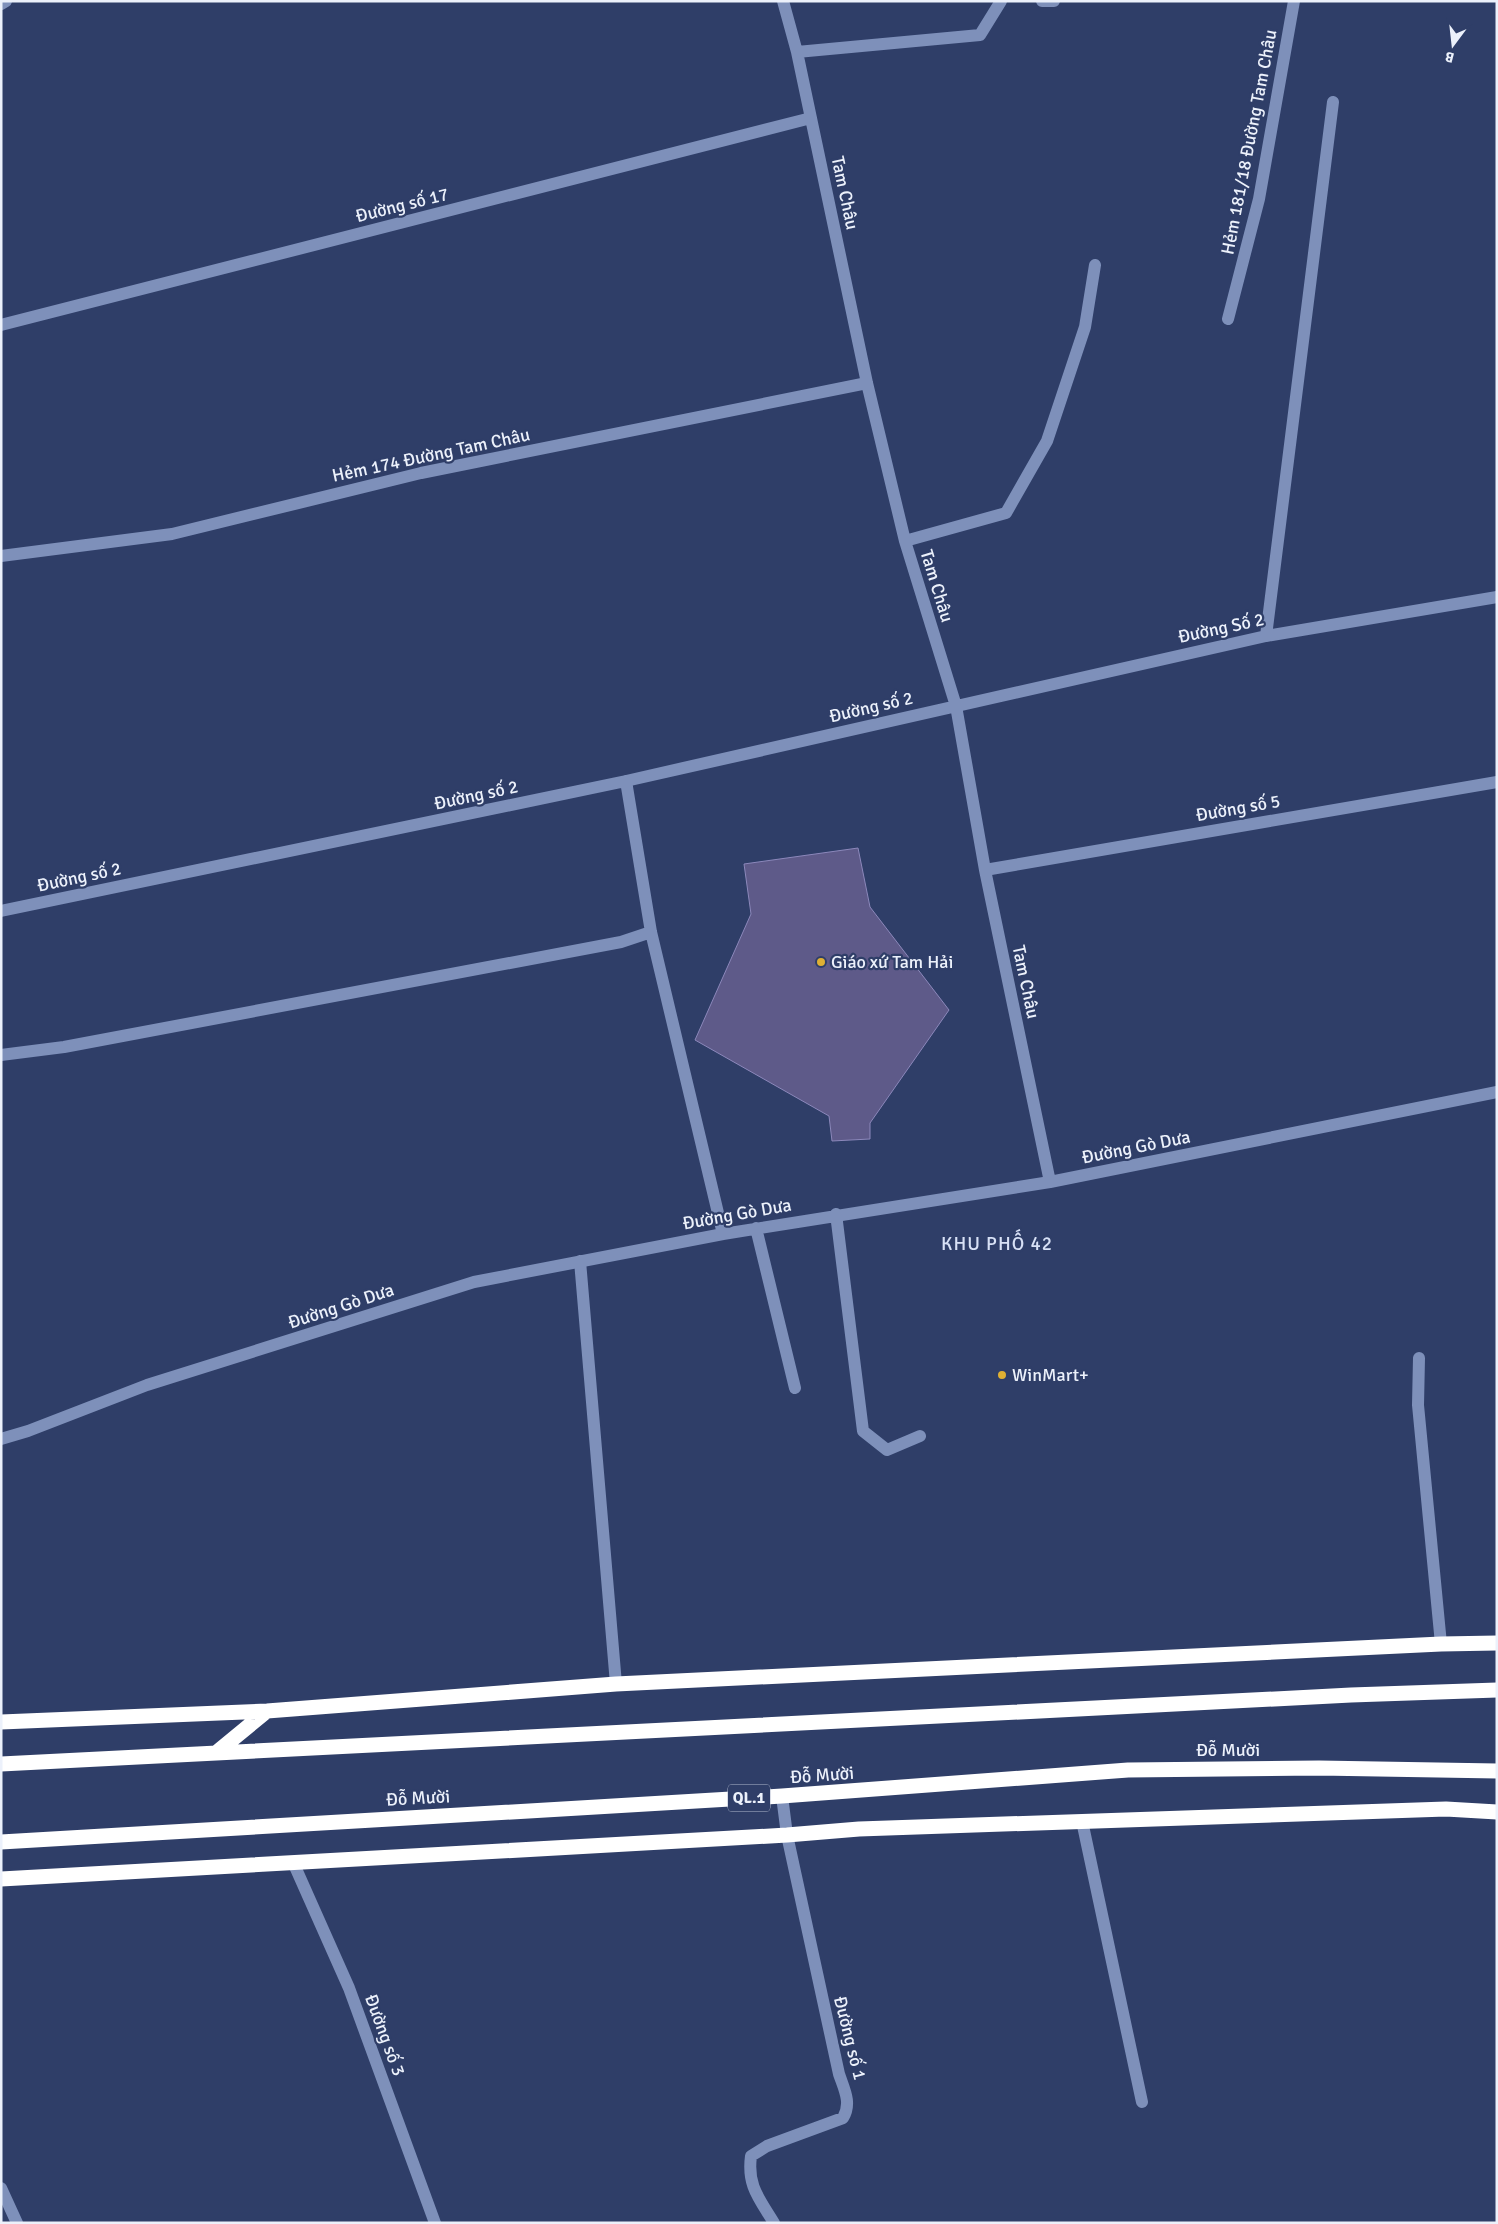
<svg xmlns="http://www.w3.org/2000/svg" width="1498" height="2224" viewBox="0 0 1498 2224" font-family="Signika,sans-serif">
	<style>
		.building { fill: #5e5a89; stroke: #8c88bb }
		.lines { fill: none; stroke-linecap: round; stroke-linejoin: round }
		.minor { stroke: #7e90ba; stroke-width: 12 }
		.highway { stroke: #fff; stroke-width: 15 }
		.poi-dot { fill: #dfb034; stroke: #2f3e68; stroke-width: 2 }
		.labels { text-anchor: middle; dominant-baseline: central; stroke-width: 4.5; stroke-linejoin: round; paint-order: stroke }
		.shield { fill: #2f3e68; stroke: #b3bbcf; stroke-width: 1 }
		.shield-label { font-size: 16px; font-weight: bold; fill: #ecf1fb }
		.street-label { font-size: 18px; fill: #ecf1fb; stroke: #2f3e68 }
		.poi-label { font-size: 18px; fill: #ecf1fb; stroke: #2f3e68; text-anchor: start }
		.neighbourhood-label { font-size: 19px; letter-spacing: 1px; fill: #d8e1f6; stroke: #2f3e68 }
	</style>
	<rect width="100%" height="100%" fill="#2f3e68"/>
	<path class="building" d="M 858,848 L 870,907 L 949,1010 L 870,1123 L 870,1139 L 832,1141 L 829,1116 L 695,1040 L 751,914 L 744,864 Z"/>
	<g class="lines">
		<path class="minor" d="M 783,1 L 797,52 L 867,383 L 905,541 L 956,706 L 985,870 L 1050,1182
			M 1042,1 L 1054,1
			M 1,4 L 6,1
			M 797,52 L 980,35 L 1001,1
			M 1228,319 L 1259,199 L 1294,1
			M 1,325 L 811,118
			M 905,541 L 1006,513 L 1047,441 L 1085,327 L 1095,265
			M 1,556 L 172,534 L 421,473 L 867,383
			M 1266,636 L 1333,102
			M 626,781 L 651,932 L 723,1234
			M 985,870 L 1497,782
			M 1,911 L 626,781 L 1266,636 L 1497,597
			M 1,1055 L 64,1047 L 621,942 L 651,932
			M 836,1214 L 863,1431 L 887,1450 L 920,1436
			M 756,1228 L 795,1388
			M 580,1261 L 616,1684
			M 1419,1358 L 1418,1405 L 1441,1644
			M 1,1439 L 28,1431 L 147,1385 L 474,1282 L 723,1234 L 1050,1182 L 1497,1092
			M 1082,1821 L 1142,2102
			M 293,1862 L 349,1988 L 435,2223
			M 1,2188 L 17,2223
			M 774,2223 C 759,2198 747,2186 751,2156 L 767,2146 L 843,2118 C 852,2103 844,2089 839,2074 L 787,1835 L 782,1796"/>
		<path class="highway" d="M 1,1722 L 267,1711 L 616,1684 L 1441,1644 L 1497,1643
			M 217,1752 L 267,1711
			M 1,1764 L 1351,1695 L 1497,1690
			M 1,1842 L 782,1796 L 1128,1770 L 1319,1768 L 1497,1771
			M 1,1879 L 787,1835 L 859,1829 L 1446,1809 L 1497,1812"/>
	</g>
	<g class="poi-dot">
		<circle cx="821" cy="962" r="5"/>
		<circle cx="1002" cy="1375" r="5"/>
	</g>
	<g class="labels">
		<rect class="shield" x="728" y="1784.5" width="42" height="27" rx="4"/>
		<g class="shield-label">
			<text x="749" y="1798">QL.1</text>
		</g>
		<g class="street-label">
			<text transform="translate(1249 142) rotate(-79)">Hẻm 181/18 Đường Tam Châu</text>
			<text transform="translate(845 193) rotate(78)">Tam Châu</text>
			<text transform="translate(402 205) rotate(-14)">Đường số 17</text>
			<text transform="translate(431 455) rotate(-12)">Hẻm 174 Đường Tam Châu</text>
			<text transform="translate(937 586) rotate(73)">Tam Châu</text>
			<text transform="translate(1221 628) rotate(-12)">Đường Số 2</text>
			<text transform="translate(871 707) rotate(-13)">Đường số 2</text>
			<text transform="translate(476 795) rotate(-12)">Đường số 2</text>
			<text transform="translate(1238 808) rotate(-10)">Đường số 5</text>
			<text transform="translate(79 877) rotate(-12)">Đường số 2</text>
			<text transform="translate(1026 982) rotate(78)">Tam Châu</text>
			<text transform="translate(1136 1147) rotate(-11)">Đường Gò Dưa</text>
			<text transform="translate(737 1214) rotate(-10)">Đường Gò Dưa</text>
			<text transform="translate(341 1306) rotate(-18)">Đường Gò Dưa</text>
			<text x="1228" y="1750">Đỗ Mười</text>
			<text transform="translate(822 1775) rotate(-4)">Đỗ Mười</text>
			<text transform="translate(418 1798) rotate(-3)">Đỗ Mười</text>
			<text transform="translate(385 2035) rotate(70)">Đường số 3</text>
			<text transform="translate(850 2038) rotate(76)">Đường số 1</text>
		</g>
		<g class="poi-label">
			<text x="831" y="962">Giáo xứ Tam Hải</text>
			<text x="1012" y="1375">WinMart+</text>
		</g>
		<g class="neighbourhood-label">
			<text x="997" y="1244">KHU PHỐ 42</text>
		</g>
	</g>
	<rect width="1498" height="2224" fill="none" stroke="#ecf1fb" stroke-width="5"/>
	<g transform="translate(1453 45) rotate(195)" stroke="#2f3e68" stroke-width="4" paint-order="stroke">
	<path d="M0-4L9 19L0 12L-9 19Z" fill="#ecf1fb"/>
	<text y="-8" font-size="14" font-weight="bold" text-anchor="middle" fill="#ecf1fb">B</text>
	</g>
</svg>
